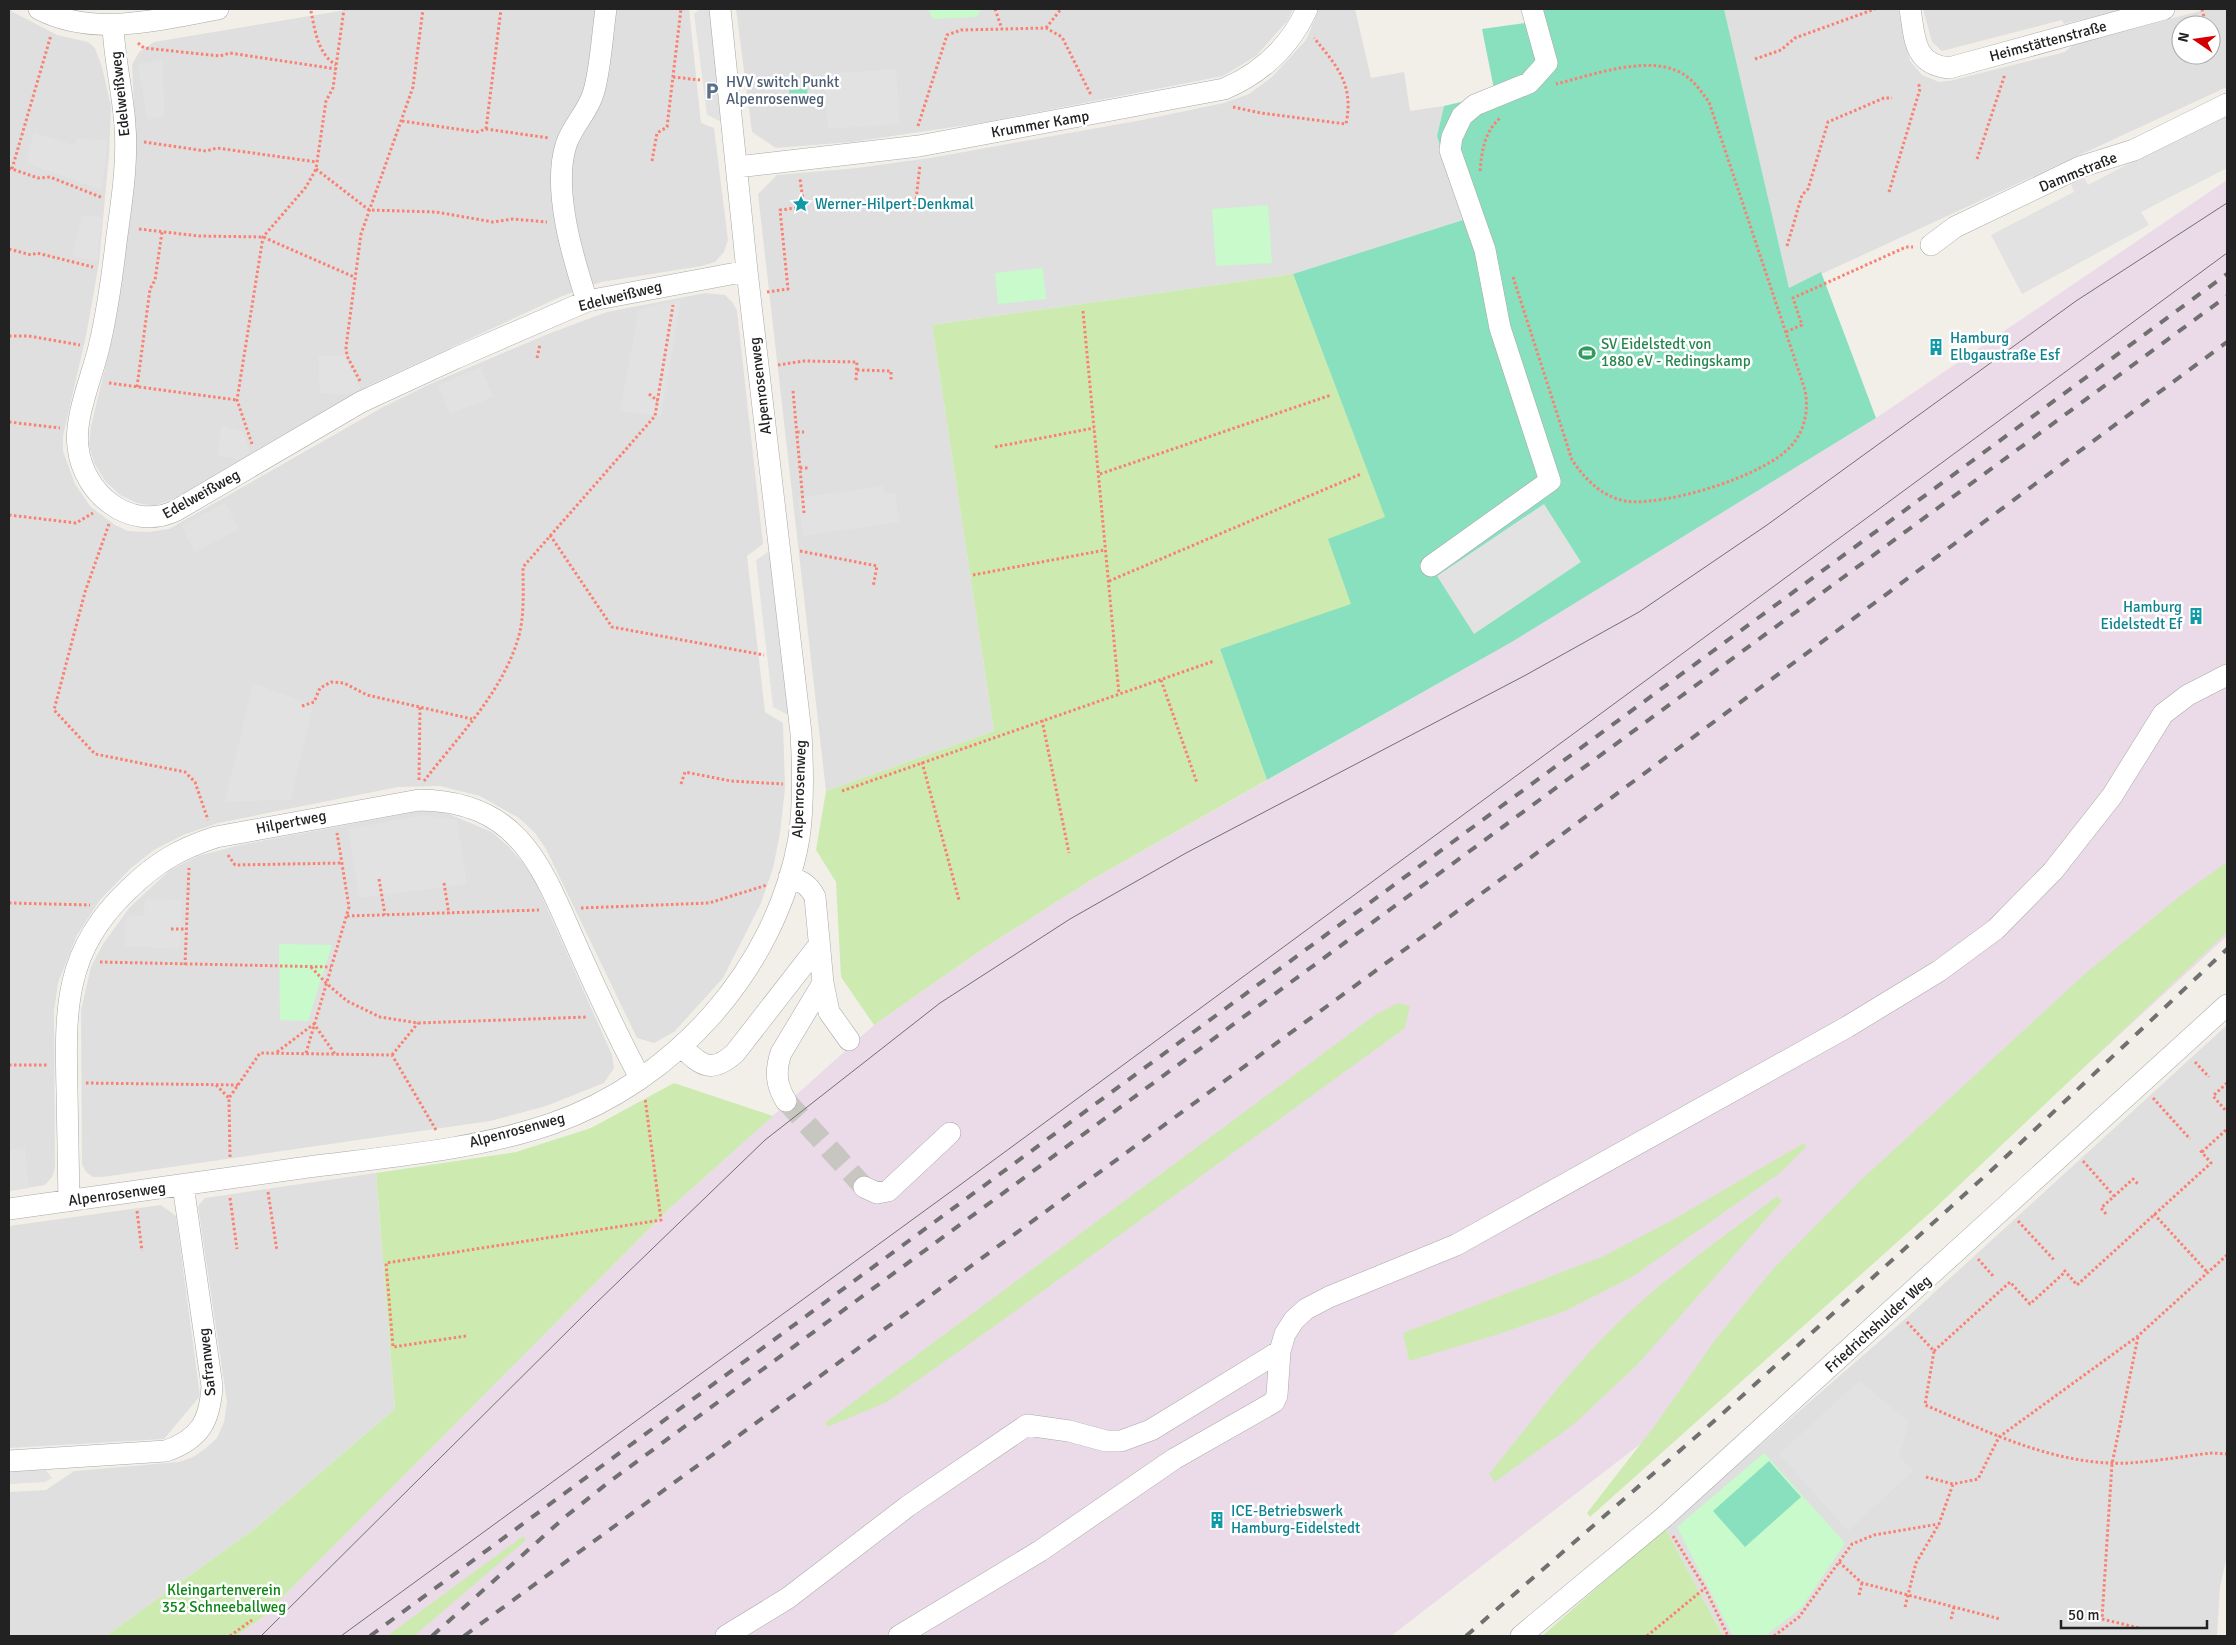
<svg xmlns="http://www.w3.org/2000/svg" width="2236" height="1645" viewBox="0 0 2236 1645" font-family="Signika,sans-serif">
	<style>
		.residential { fill: #e0dfdf; fill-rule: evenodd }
		.industrial { fill: #ebdbe8 }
		.grass { fill: #cdebb0 }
		.park { fill: #c8facc }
		.pitch { fill: #88e0be }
		.parking { fill: #e2e2e2 }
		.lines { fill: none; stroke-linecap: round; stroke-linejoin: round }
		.minor-tunnel { stroke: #c8c6c1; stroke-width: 21; stroke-dasharray: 21 11; stroke-linecap: butt }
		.minor-casing { stroke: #a9a9a9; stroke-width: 22 }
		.path { stroke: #fa8072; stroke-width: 3; stroke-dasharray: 2.5 2.5; stroke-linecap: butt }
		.minor { stroke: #fff; stroke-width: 21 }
		.tram { stroke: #707070; stroke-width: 1 }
		.rail { stroke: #707070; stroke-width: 4; stroke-dasharray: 10 10; stroke-linecap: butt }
		.labels { text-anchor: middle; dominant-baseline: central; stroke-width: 5; stroke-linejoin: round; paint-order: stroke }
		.street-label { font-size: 15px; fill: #222; stroke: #fff }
		.service-label { font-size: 15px; fill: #4e5e75; stroke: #fff; text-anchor: start }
		.culture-label { font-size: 15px; fill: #0d838f; stroke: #fff; text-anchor: start }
		.leisure-label { font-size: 15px; fill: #27864d; stroke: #fff; text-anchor: start }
		.park-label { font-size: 15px; fill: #0c8416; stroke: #fff }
	</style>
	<rect width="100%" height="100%" fill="#f2efe9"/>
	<path class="residential" d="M 352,9 L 689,9 L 701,123 L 714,128 L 728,240 L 724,252 L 715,262 L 702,266 L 601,282 L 560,297 L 370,385 L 173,499 L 154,506 L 137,503 L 120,495 L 106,482 L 94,463 L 89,445 L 91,426 L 113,335 L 128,234 L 136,144 L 132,65 L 139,52 L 154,42 Z
		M 736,9 L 1293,9 L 1288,20 L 1256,56 L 1223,76 L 981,123 L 852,142 L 776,148 L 752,132 Z
		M 1319,9 L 1355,9 L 1371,78 L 1404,72 L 1410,111 L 1444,106 L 1437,136 L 1463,220 L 1293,274 L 932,325 L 994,731 L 826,791 L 758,194 L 777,175 L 857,168 L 930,158 L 1142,120 L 1224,103 L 1249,94 L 1272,77 L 1306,40 Z
		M 1724,9 L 1898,9 L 1910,61 L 1922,75 L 1939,82 L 1949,81 L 2065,52 L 2074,44 L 2208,9 L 2227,9 L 2227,87 L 1789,289 ZM 2181,25 L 2211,25 L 2211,55 L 2181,55 Z
		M 1923,9 L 2125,9 L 2064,24 L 2062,20 L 1942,51 L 1932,42 Z
		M 9,10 L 57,35 L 88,42 L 95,48 L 102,67 L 111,106 L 109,155 L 99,263 L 86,336 L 63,436 L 63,451 L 75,484 L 90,506 L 115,525 L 128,531 L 148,532 L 169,529 L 383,407 L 430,384 L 548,334 L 607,312 L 705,293 L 725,295 L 733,303 L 737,311 L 763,544 L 747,556 L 765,712 L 783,723 L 785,788 L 780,833 L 773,868 L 761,903 L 723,978 L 674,1032 L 654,1043 L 637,1038 L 546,849 L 535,833 L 519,818 L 480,796 L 440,786 L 398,787 L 218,823 L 183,835 L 154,850 L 131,868 L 100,900 L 77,935 L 58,983 L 54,1011 L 55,1168 L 52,1177 L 45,1185 L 9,1191 Z
		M 420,811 L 444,812 L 492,832 L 509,847 L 523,863 L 534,879 L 612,1055 L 614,1068 L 604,1083 L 546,1106 L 490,1121 L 102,1177 L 93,1177 L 86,1172 L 82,1164 L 81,1010 L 91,967 L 103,944 L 130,907 L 170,870 L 198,856 L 240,845 Z
		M 2227,1025 L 2227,1556 L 2220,1587 L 2217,1636 L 1723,1636 L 1665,1528 L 1913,1312 Z
		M 376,1173 L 395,1409 L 257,1527 L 106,1636 L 9,1636 L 9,1492 L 46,1490 L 74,1471 L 179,1462 L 193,1457 L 206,1448 L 217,1438 L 224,1422 L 227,1402 L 198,1206 L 205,1198 Z
		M 161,1205 L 176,1216 L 200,1396 L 164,1439 L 9,1448 L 9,1226 Z"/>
	<path class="industrial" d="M 2227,180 L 2227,936 L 2029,1118 L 1682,1412 L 1391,1636 L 237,1636 L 264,1616 L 669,1209 L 874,1025 L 984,948 L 1091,880 L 1510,643 L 1876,418 Z"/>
	<path class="grass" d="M 1293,274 L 1386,518 L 1351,605 L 1220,649 L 1267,780 L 1091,880 L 984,948 L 874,1025 L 841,977 L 836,882 L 816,850 L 826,791 L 994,731 L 932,325 Z
		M 2227,862 L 2227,932 L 1932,1211 L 1590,1517 L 1587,1513 L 1653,1428 L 1715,1340 L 1773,1269 L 1860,1181 L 2087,972 L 2180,896 Z
		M 1398,1003 L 1410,1006 L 1405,1028 L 989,1330 L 887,1402 L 827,1427 L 825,1423 L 1375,1015 Z
		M 674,1083 L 773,1116 L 669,1209 L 264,1616 L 237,1636 L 106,1636 L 257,1527 L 395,1409 L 376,1173 L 516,1152 L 591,1128 Z
		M 1804,1143 L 1806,1147 L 1780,1173 L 1632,1277 L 1565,1311 L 1499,1334 L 1409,1361 L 1403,1333 L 1604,1256 L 1676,1218 Z
		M 1777,1196 L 1782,1201 L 1637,1365 L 1574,1424 L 1495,1482 L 1489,1474 C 1532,1421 1573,1365 1623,1318 C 1671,1273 1725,1236 1777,1196 Z
		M 1665,1528 L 1723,1636 L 1542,1636 Z
		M 523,1536 L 526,1540 L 414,1636 L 387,1636 Z"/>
	<path class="park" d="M 928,9 L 981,9 L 977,17 L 933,19 Z
		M 1268,205 L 1272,263 L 1216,266 L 1212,209 Z
		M 1043,268 L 1046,299 L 998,304 L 995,273 Z
		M 279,944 L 332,945 L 308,1021 L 280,1020 Z
		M 1764,1453 L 1845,1543 L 1801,1608 L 1765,1636 L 1733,1636 L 1677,1527 Z"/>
	<path class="pitch" d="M 1522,9 L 1724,9 L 1789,288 L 1821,272 L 1876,418 L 1510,643 L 1267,780 L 1220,649 L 1351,604 L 1328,539 L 1385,517 L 1293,274 L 1463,220 L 1437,136 L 1444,106 L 1495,94 L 1482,29 L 1525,23 Z
		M 807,88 L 809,105 L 791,107 L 789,90 Z
		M 1769,1461 L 1801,1497 L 1745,1547 L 1713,1511 Z"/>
	<path class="parking" d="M 700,9 L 710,9 L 724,123 L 707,115 L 694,14 Z
		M 163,59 L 164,117 L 147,119 L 138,65 Z
		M 896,69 L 900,124 L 828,129 L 824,74 Z
		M 2227,112 L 2227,168 L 2141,212 L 2149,225 L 2022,294 L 1991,235 L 2074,192 L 2071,184 L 2084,177 L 2088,185 Z
		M 34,133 L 74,145 L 77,138 L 108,141 L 102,190 L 26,163 Z
		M 82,215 L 102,218 L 97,261 L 72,256 Z
		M 681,300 L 661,416 L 620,411 L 639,309 Z
		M 318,356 L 345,356 L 361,389 L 349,395 L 320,393 Z
		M 481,367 L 493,397 L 450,414 L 438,385 Z
		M 222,426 L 243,432 L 250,452 L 239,459 L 217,456 Z
		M 884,486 L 885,494 L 895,493 L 899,522 L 803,536 L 798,498 Z
		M 225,503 L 239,529 L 195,552 L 181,526 Z
		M 1544,504 L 1581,562 L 1474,634 L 1437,576 Z
		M 771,550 L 790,716 L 773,707 L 756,560 Z
		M 253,683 L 313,705 L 291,800 L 225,802 Z
		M 424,815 L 457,820 L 467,884 L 359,898 L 348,829 Z
		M 145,899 L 182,900 L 179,949 L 125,946 L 126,915 L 144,916 Z
		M 25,1148 L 29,1188 L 9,1191 L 9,1150 Z
		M 1859,1381 L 1909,1422 L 1899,1456 L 1913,1471 L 1848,1531 L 1779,1454 Z
		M 44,1468 L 52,1478 L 45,1482 L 9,1484 L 9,1471 Z"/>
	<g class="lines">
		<path class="minor-tunnel" d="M 786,1101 L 864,1187"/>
		<g class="minor-casing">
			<path id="minor" d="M 39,9 C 94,38 161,19 218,9
				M 1910,9 C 1915,38 1913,64 1949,68 L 2164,9
				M 113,25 C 114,59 123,92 125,126 C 128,164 121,205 116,243 C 112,278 107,313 99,347 C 92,377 74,417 78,447 C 83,493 129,532 175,511 L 361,402 L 456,358 L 587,301 L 747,271
				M 737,167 L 919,146 L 1224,89 C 1262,73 1290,46 1307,9
				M 1931,245 L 1955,227 L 2080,167 L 2134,150 L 2227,104
				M 587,301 C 573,258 552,190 566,145 C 572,126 589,111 594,91 C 601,65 602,36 606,9
				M 1431,566 L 1550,481 L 1500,328 L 1485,250 L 1450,150 L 1452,137 L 1462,116 L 1475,105 L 1529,83 L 1547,63 L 1532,9
				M 789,877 C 802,881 809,885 815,897 L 823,983 L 829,1012 L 849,1040
				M 682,1047 C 701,1066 712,1074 735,1053 L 819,945
				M 786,1101 C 776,1085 775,1071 781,1053 L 823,983
				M 864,1187 L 877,1193 L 888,1191 L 950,1133
				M 69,1201 C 68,1164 68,1128 67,1091 C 65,1008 64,950 129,889 C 157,862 179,849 216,837 L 419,800 C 523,801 543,871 579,951 C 598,994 618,1036 640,1078
				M 9,1209 C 106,1196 204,1181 301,1168 C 384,1157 471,1151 551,1124 C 675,1081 776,969 799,838 C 804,804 803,768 801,733 L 747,271 L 720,9
				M 9,1461 L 166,1451 C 200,1439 210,1421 212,1386 L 183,1185
				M 726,1636 L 788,1598 L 908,1506 L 1027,1425 L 1069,1431 L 1106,1441 L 1121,1441 L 1151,1430 L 1280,1351
				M 899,1636 L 1040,1551 L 1174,1459 L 1274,1402 L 1277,1395 L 1280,1351 L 1285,1334 L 1294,1320 L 1306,1309 L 1329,1297 L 1456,1245 L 1847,1027 L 1939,971 L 1996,929 L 2053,871 L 2112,796 L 2163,714 L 2188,695 L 2227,675
				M 1521,1636 L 1663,1518 L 2227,1005"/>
		</g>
		<path class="path" d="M 995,9 L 1002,29
			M 2202,9 L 2206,25
			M 311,11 C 315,31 318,54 336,65
			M 1046,28 L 1061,9
			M 138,43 L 144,48 L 220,56 L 230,53 L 336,69
			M 1755,59 L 1781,50 L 1795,38 L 1875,9
			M 673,77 L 700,80
			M 1233,107 L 1261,113 L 1346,124 C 1354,85 1338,67 1314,38
			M 402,121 L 477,132 L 486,129 L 549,138
			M 918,126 L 947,35 L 961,30 L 1046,28 L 1062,37 L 1091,95
			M 486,129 L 501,9
			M 144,142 L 206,151 L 217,148 L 317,162
			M 1977,159 L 2005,74
			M 652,161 L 657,133 L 667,127 L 681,9
			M 9,168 L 38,178 L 50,177 L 103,198
			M 12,169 L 51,35
			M 316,169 L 369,210 L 436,212 L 493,222 L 513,219 L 547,222
			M 1480,171 C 1482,150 1484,133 1500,118
			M 1889,192 L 1920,89 L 1918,82
			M 915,209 L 920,165
			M 139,229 L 199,236 L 263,237 L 354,277
			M 1787,246 L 1802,195 L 1808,189 L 1828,122 L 1884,98 L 1892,98
			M 9,249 L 31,255 L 37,253 L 93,267
			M 1513,277 L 1572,460 C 1585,479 1601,496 1625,501 C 1664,507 1765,476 1791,446 C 1805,431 1809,409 1805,390 L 1709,102 C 1702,93 1696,83 1686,76 C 1653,52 1593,75 1556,84
			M 767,292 L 788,289 L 780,210 L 804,207 L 800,179
			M 1083,311 L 1119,694
			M 1786,332 L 1802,325 L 1793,298 L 1906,247 L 1913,247
			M 9,336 L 29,336 L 80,345
			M 537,358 L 540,344
			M 778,365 L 804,361 L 857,362 L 856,381
			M 857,370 L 891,371 L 891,382
			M 360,381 L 347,356 L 346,347 L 361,234 L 413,87 L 423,9
			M 109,383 L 237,400
			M 137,387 L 150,289 L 155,280 L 162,232
			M 793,391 L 804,513
			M 649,394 L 658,401
			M 9,422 L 60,428
			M 797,432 L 804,432
			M 252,444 L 237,400 L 263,237 L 306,187 L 316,169 L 326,101 L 333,88 L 344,9
			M 995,447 L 1094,428
			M 800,468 L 809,468
			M 1100,474 L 1331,395
			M 9,515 L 76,523 L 93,513
			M 109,524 L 85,592 L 54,710 L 95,754 L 185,772 L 195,782 L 208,820
			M 550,535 L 612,627 L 764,655
			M 800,551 L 877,566 L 873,587
			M 973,575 L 1105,550
			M 1109,581 L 1361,474
			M 1161,680 L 1197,783
			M 302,706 L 314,702 L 320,688 L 331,682 L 344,683 L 367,695 L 472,719
			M 1042,720 L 1069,853
			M 922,762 L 959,900
			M 419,780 L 420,707
			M 424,781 C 457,738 500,695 517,642 C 525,619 523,591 523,567 L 655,416 L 673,305
			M 681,784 L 685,772 L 731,781 L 783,784
			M 842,791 L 1214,661
			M 228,855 L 235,865 L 342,863
			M 379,879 L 385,915
			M 444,883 L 449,914
			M 9,903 L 90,905
			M 581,908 L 709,903 L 767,885
			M 347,916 L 539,910
			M 171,929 L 186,929
			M 100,962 L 331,967
			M 185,965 L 189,868
			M 311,967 L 326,983 L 347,1001 L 380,1017 L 418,1023 L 588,1017
			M 277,1052 L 314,1024 L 335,1054
			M 306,1053 L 349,907 L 337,833
			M 392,1055 L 418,1023
			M 2195,1062 L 2209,1077
			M 9,1065 L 48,1065
			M 86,1083 L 238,1085
			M 2227,1083 L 2213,1096 L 2227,1112
			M 216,1085 L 229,1098
			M 2153,1098 L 2190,1139
			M 2202,1152 L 2227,1129
			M 230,1157 L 229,1098 L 260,1053 L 392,1055 L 436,1130
			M 2083,1161 L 2114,1196
			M 268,1192 L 277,1251
			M 230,1198 L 237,1249
			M 137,1211 L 142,1251
			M 2106,1214 L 2101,1208 L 2133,1179 L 2139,1185
			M 2154,1214 L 2208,1273
			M 2018,1221 L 2055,1261
			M 1978,1259 L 1993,1276
			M 2064,1270 L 2077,1285 L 2211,1163 L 2200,1150
			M 1907,1322 L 1934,1351 L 1925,1405 C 1984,1430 2044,1460 2109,1463 C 2138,1465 2182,1456 2212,1453 L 2227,1454
			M 466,1336 L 393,1347 L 386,1263 L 661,1220 L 645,1098
			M 2138,1337 L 2112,1464 L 2102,1619 L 2139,1628
			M 1934,1351 L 2010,1282 L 2030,1304 L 2065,1272
			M 1926,1477 L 1953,1484 L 1978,1479 L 1999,1437 L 2138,1336 L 2227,1255
			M 1673,1536 L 1705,1588 L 1728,1636
			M 1839,1562 L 1862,1583 L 2000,1619
			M 1859,1595 L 1862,1583
			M 1905,1607 L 1916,1563 L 1939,1524 L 1953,1484
			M 1951,1619 L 1954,1607
			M 230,1636 L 252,1620
			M 1647,1636 L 1705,1588
			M 1774,1636 L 1799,1617 L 1852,1544 L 1874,1535 L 1939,1524"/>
		<use href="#minor" class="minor"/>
		<path class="tram" d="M 261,1636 L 594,1305 L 765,1140 L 940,1003 L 1070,919 L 1186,853 L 1524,676 L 1639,612 L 1767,525 L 2076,301 L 2227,203
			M 341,1636 L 964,1182 L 2227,253"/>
		<path class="rail" d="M 370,1636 L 2227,274
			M 432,1636 L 565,1517 L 609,1482 L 2227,296
			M 464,1636 L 1526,861 L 2227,342
			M 1466,1636 L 1721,1415 L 1996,1166 L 2227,949"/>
	</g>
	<defs>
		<g id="parking-bare" transform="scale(1.35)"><path d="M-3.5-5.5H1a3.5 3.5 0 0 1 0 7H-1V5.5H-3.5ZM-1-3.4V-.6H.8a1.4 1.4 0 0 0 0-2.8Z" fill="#5c6f8a" stroke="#fff" stroke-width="2.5" paint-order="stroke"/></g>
		<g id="sight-bare" transform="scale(1.35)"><path d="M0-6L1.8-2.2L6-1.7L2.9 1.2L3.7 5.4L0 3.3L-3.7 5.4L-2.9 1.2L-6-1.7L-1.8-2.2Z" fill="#0f9aa8" stroke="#fff" stroke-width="2.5" paint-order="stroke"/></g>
		<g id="building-bare" transform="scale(1.35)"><path d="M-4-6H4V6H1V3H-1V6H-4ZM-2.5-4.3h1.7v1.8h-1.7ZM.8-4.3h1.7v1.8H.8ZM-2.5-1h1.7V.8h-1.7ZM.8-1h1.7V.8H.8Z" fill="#0f9aa8" stroke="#fff" stroke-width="2.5" paint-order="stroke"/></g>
		<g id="stadium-bare" transform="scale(1.35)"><path d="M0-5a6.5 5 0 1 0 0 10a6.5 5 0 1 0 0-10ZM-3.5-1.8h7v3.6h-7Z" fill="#2e9e5b" stroke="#fff" stroke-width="2.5" paint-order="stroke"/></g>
	</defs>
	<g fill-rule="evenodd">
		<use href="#parking-bare" x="712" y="91"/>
		<use href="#sight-bare" x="801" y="204"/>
		<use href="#building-bare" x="1936" y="347"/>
		<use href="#stadium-bare" x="1587" y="353"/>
		<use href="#building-bare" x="2196" y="616"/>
		<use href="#building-bare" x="1217" y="1520"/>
	</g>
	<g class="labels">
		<g class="street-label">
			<text transform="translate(2048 41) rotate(-15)">Heimstättenstraße</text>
			<text transform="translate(120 94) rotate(-96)">Edelweißweg</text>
			<text transform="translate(1040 124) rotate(-10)">Krummer Kamp</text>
			<text transform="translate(2078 172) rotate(-22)">Dammstraße</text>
			<text transform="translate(620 296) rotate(-14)">Edelweißweg</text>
			<text transform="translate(760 386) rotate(-97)">Alpenrosenweg</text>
			<text transform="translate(201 494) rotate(-29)">Edelweißweg</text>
			<text transform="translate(799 789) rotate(-88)">Alpenrosenweg</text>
			<text transform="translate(291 822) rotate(-11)">Hilpertweg</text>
			<text transform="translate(517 1130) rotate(-15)">Alpenrosenweg</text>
			<text transform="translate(117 1194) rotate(-8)">Alpenrosenweg</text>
			<text transform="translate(1878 1324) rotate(-42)">Friedrichshulder Weg</text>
			<text transform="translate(207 1362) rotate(-96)">Safranweg</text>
		</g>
		<g class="service-label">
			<text x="726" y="82">HVV switch Punkt<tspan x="726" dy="17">Alpenrosenweg</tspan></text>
		</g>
		<g class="culture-label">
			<text x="815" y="204">Werner-Hilpert-Denkmal</text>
			<text x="1950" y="338">Hamburg<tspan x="1950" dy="17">Elbgaustraße Esf</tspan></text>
			<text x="2182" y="607" text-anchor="end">Hamburg<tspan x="2182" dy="17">Eidelstedt Ef</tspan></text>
			<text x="1231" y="1511">ICE-Betriebswerk<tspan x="1231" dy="17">Hamburg-Eidelstedt</tspan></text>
		</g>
		<g class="leisure-label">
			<text x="1601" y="344">SV Eidelstedt von<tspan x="1601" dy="17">1880 eV - Redingskamp</tspan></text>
		</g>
		<g class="park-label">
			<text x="224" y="1590">Kleingartenverein<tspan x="224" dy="17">352 Schneeballweg</tspan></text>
		</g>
	</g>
	<rect width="2236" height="1645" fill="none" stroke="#222222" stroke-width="20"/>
	<g transform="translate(2196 40) rotate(283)"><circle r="24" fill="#ffffff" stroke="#a7a7a7"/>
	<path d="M0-4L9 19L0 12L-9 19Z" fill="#d40000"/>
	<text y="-8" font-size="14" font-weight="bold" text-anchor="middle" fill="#222222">N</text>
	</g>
	<path d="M2061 1620v8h146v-8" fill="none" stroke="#222222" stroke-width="2.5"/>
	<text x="2068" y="1620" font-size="15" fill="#222222" stroke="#ffffff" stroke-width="4" paint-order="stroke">50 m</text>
</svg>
